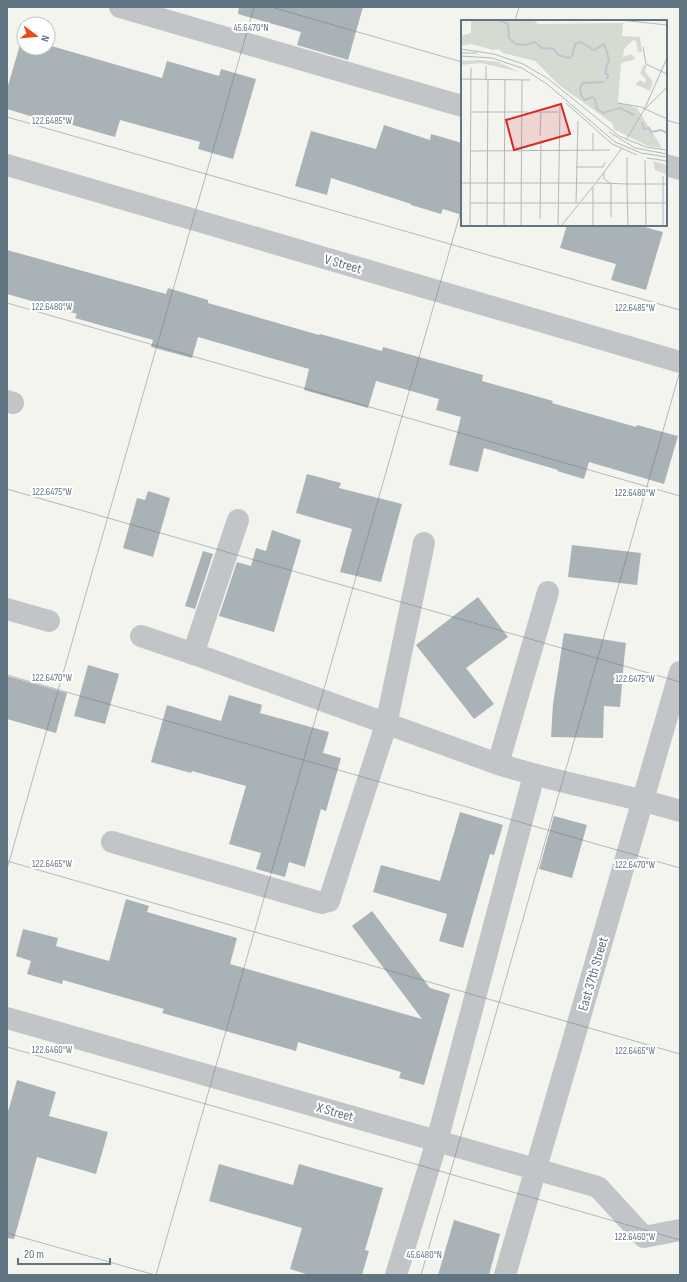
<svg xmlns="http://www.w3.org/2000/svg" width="687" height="1282" viewBox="0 0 687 1282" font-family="'Sofia Sans Condensed',sans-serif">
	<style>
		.building { fill: #a9b2b6 }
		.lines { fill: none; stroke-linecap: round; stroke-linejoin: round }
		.minor { stroke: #c1c5c8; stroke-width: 22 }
		.ticks { fill: none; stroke: #617482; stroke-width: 1; stroke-opacity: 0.45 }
		.labels { text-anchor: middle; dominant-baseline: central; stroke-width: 4; stroke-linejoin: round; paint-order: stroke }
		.street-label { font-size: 14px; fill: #617482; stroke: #fff }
		.inset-river { fill: none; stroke: #bcc7cc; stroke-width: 2 }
		.inset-road { fill: none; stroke: #b0b9bc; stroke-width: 1 }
		.view { fill: #d62828; fill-opacity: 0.15; stroke: #d62828; stroke-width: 2 }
		.inset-edge { fill: none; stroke: #617482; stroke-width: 2 }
		.ticks-label { font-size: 10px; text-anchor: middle; fill: #617482; stroke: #fff; stroke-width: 4; stroke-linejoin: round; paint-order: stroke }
	</style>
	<rect width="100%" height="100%" fill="#f4f4ef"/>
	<path class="building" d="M 239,7 L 363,7 L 348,60 L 297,45 L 301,32 L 238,14 Z
		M 22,38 L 24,38 L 24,48 L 48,48 L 48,45 L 162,78 L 167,61 L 219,76 L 221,69 L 256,79 L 233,159 L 198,149 L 200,142 L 120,120 L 115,137 L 44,117 L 43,120 L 7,109 L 7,89 Z
		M 384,125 L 430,140 L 431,134 L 462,143 L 462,215 L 443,209 L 441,214 L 411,205 L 411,204 L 331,178 L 327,195 L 295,186 L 311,131 L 376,149 Z
		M 567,225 L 637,225 L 663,232 L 646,290 L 611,280 L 616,264 L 560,248 Z
		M 7,250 L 166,294 L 168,288 L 208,300 L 208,303 L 319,335 L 320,334 L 382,351 L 383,347 L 483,375 L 482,381 L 553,401 L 552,403 L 636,427 L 637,425 L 678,436 L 664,484 L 589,462 L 584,479 L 557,471 L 558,470 L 484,448 L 478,472 L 449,465 L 461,417 L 436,410 L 439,399 L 376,381 L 368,408 L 304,390 L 309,369 L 198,337 L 192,358 L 151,347 L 153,340 L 75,318 L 77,314 L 7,294 Z
		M 307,474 L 341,483 L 339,488 L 402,504 L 381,582 L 340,572 L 352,529 L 296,513 Z
		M 148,491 L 170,498 L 153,557 L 123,548 L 137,498 L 145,500 Z
		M 272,530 L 301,540 L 274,632 L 219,616 L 237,562 L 251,566 L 256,548 L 266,551 Z
		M 572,545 L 641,553 L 637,585 L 568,577 Z
		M 203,551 L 213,554 L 195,609 L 185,606 Z
		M 478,597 L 508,637 L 466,668 L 494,704 L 474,719 L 416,645 Z
		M 564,633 L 626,643 L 624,660 L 620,707 L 604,706 L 603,738 L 551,737 L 553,704 Z
		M 88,665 L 119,674 L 105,724 L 74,716 Z
		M 7,676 L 67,693 L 56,733 L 7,719 Z
		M 229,695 L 262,705 L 260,713 L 329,732 L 323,753 L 341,758 L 326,811 L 321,809 L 305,867 L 289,862 L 285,877 L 256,869 L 261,853 L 229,844 L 246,786 L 192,771 L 191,773 L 151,762 L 167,705 L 221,721 Z
		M 460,812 L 503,825 L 494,855 L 490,854 L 463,948 L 439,941 L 447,914 L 373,892 L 381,865 L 440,881 Z
		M 554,816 L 587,825 L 572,878 L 539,869 Z
		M 126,899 L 149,906 L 147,912 L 237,938 L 230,964 L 422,1019 L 352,926 L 372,911 L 430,988 L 450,994 L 424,1085 L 399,1078 L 401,1072 L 298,1042 L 296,1051 L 162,1013 L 164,1009 L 63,980 L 62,984 L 27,974 L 31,961 L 16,956 L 23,929 L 58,938 L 56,946 L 109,961 Z
		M 17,1080 L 56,1092 L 49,1116 L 108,1132 L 96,1174 L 37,1157 L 14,1239 L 7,1238 L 7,1115 Z
		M 219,1164 L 293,1185 L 299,1164 L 383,1188 L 365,1250 L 369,1251 L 362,1275 L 309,1275 L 290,1269 L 302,1228 L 209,1201 Z
		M 454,1220 L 500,1234 L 489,1275 L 438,1275 Z"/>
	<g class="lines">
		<path class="minor" d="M 120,7 L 462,106
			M 7,165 L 680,362
			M 666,165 L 680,169
			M 7,401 L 13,403
			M 7,609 L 49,621
			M 141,636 L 203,657 L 498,764 C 558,783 620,793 680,811
			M 193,654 L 238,520
			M 498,764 L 548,592
			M 112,842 L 322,903 L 329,901 L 386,725 L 424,543
			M 7,1018 L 598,1187 L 644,1237 L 680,1230
			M 396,1275 L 437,1141 L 534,775
			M 505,1275 L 680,672"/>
	</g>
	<path class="ticks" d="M 271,7 L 462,62M 515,21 L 519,7M 7,117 L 680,310M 666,120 L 680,124M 7,303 L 680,496M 7,489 L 680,682M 7,675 L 680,868M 7,861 L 680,1054M 7,869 L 254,7M 7,1047 L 680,1240M 7,1233 L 155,1275M 156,1275 L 462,207M 421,1275 L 680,371"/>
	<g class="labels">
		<g class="street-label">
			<text transform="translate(343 264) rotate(16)">V Street</text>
			<text transform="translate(593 974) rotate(-74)">East 37th Street</text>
			<text transform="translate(335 1112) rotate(16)">X Street</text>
		</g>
	</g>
	<g transform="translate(461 20)">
		<rect width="206" height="206" fill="#f4f4ef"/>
		<path d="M 10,0 L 72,0 L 77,4 L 162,3 L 161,16 L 179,17 L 181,32 L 177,32 L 175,21 L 172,20 L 163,29 L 162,37 L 170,34 L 175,39 L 160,43 L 157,82 L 176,88 L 201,128 L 187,126 L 154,110 L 151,103 L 98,65 L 74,41 L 42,33 L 37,29 L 32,30 L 10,24 L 0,26 L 0,16 L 10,13 ZM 19,40 L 37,42 L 59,52 L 20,43 L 0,45 L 0,41 ZM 183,44 L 186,46 L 184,51 L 192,62 L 189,71 L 174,64 L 179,60 L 184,63 L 185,59 L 179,53 ZM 192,141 L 206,145 L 206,155 L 194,150 Z" fill="#d5dbd0"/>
		<path class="inset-river" d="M 37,0 L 47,4 L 48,18 L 55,24 L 64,25 L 74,22 L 81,28 L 93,29 L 96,34 L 103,37 L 109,38 L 112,34 L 114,24 L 120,22 L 133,30 L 143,24 L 148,39 L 144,53 L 147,55 L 146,59M 143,62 L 122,63 L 119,68 L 120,75 L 124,80 L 131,77 L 134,79 L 136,89 L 142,93 L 159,88 L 173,95M 181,102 L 183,109 L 188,108 L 190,112 L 200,110 L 206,113"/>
		<path class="inset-road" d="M 159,0 L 206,5M 182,27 L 185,44 L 206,54M 0,29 L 33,34 L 62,44 L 86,58 L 158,116 L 185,127 L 206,130M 0,33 L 16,33M 0,36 L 31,38 L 61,48 L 86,64 L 154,122 L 180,133 L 206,137M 0,59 L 69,60M 25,60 L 25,46M 105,83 L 151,124 L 176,135M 157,83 L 180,87 L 206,99M 183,90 L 206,38M 10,92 L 67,92M 71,92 L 97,92M 148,112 L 174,128 L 206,134M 132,113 L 132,131M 79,116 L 80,92M 165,120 L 183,90 L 206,67M 9,131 L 149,130M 166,137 L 166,164 L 206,164M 186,138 L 206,141M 184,140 L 185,206M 115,147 L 142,147 L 144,142M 143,153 L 143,159 L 149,163M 0,163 L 140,163M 135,163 L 161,128M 140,163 L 166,164 L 167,206M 150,164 L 150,197M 132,167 L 132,206M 9,183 L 206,183M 115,183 L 117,101M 79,199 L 80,120M 9,206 L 10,48M 26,206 L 27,60M 43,206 L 44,60M 60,206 L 61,60M 97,206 L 99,87M 100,206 L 134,164M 202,206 L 202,156"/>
		<path class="view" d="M 100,84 L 109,114 L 53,130 L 45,100 Z"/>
		<rect width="206" height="206" class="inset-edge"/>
	</g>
	<g class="ticks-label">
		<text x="251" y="31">45.6470°N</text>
		<text x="52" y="124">122.6485°W</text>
		<text x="52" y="310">122.6480°W</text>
		<text x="635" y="311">122.6485°W</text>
		<text x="52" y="495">122.6475°W</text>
		<text x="635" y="496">122.6480°W</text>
		<text x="52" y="681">122.6470°W</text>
		<text x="635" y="682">122.6475°W</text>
		<text x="52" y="867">122.6465°W</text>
		<text x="635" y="868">122.6470°W</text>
		<text x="52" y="1053">122.6460°W</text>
		<text x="635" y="1054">122.6465°W</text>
		<text x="635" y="1240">122.6460°W</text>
		<text x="424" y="1258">45.6480°N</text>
	</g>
	<rect width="687" height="1282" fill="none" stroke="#617482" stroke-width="16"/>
	<g transform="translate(36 36) rotate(106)"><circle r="19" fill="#ffffff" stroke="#c0c7cd"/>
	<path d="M0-3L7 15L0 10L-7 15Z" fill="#ec4917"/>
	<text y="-6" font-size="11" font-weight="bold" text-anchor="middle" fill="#617482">N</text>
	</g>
	<path d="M18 1258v6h92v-6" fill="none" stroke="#617482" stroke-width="2"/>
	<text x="24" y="1258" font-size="12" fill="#617482" stroke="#ffffff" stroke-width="3" paint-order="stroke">20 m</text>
</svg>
